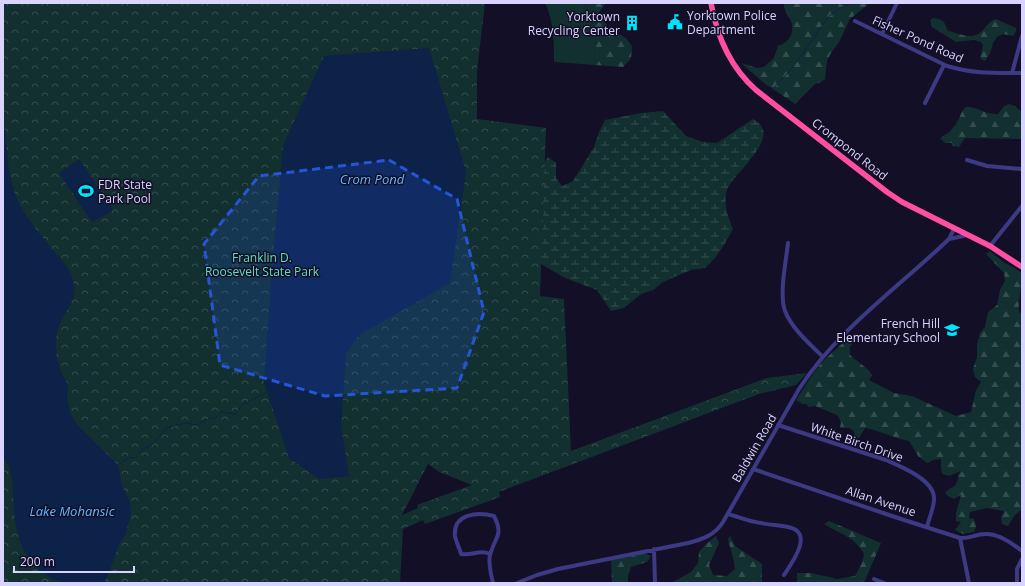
<svg xmlns="http://www.w3.org/2000/svg" width="1025" height="586" viewBox="0 0 1025 586" font-family="'Open Sans',sans-serif">
	<style>
		.grass { fill: #12302f }
		.forest { fill: url(#forest-firs) }
		.wetland { fill: url(#wetland-marsh) }
		.park { fill: url(#park-crowns); fill-rule: evenodd }
		.water { fill: #0c2248 }
		.lines { fill: none; stroke-linecap: round; stroke-linejoin: round }
		.stream { stroke: #0c2248; stroke-width: 1 }
		.minor { stroke: #3d3a85; stroke-width: 4 }
		.highway { stroke: #ff4fa3; stroke-width: 5.5 }
		.marked { fill: #2655da; fill-opacity: 0.2; stroke: #2655da; stroke-width: 3; stroke-dasharray: 8 5; stroke-linejoin: round }
		.labels { text-anchor: middle; dominant-baseline: central; stroke-width: 3; stroke-linejoin: round; paint-order: stroke }
		.poi-label { font-size: 12px; fill: #d9d4ff; stroke: #130f26; text-anchor: start }
		.street-label { font-size: 12px; fill: #d9d4ff; stroke: #130f26 }
		.park-label { font-size: 12px; fill: #5fe0c0; stroke: #130f26 }
		.water-label { font-size: 13px; font-style: italic; fill: #62b6ff; stroke: #130f26 }
	</style>
	<defs>
		<pattern id="forest-firs" width="22" height="20" patternUnits="userSpaceOnUse"><rect width="22" height="20" fill="#12302f"/><path d="M5 1l3.5 6h-7zM16 11l3.5 6h-7z" fill="#344d4e"/></pattern>
		<pattern id="wetland-marsh" width="20" height="14" patternUnits="userSpaceOnUse"><rect width="20" height="14" fill="#12302f"/><path d="M1 5h8M5 5V1M11 12h8M15 12V8" fill="none" stroke="#344d4e"/></pattern>
		<pattern id="park-crowns" width="20" height="18" patternUnits="userSpaceOnUse"><rect width="20" height="18" fill="#12302f"/><path d="M2 6a3 3 0 1 1 6 0M12 15a3 3 0 1 1 6 0" fill="none" stroke="#344d4e"/></pattern>
	</defs>
	<rect width="100%" height="100%" fill="#130f26"/>
	<path class="grass" d="M 545,3 L 584,3 L 590,15 L 596,37 L 594,65 L 554,62 C 554,43 554,21 545,3 Z"/>
	<path class="forest" d="M 584,3 L 606,3 L 597,15 L 611,29 L 626,38 L 632,46 L 631,59 L 623,67 L 594,65 L 596,37 L 590,15 Z
		M 784,3 L 870,3 L 850,19 L 839,42 L 831,53 L 827,61 L 825,79 L 821,82 L 815,84 L 795,104 L 764,83 L 741,63 L 757,68 L 764,67 L 774,58 L 778,46 C 788,43 794,35 792,24 C 790,16 783,11 784,3 Z
		M 933,18 L 939,19 L 944,22 L 948,31 C 958,33 973,41 982,31 C 987,26 989,21 996,19 L 1016,28 L 1016,31 L 1013,36 L 1003,34 L 997,37 L 993,43 L 990,53 L 985,61 L 980,58 L 983,45 L 981,42 L 974,40 L 956,42 L 932,27 L 930,20 Z
		M 1010,104 L 1016,107 L 1022,112 L 1022,139 L 965,138 L 959,147 L 953,146 L 952,143 L 945,143 L 940,138 C 947,134 954,129 958,120 C 961,115 961,111 966,107 C 977,106 986,115 998,114 L 1004,106 Z
		M 990,251 L 1002,261 L 1022,273 C 1022,287 1018,299 1019,312 L 1022,314 L 1022,509 L 1015,515 L 1008,526 L 1002,524 L 1001,518 L 1004,511 L 987,508 L 970,512 L 969,518 L 974,519 L 976,527 L 974,532 L 963,534 L 955,530 L 961,522 L 956,521 L 956,513 L 961,495 L 954,499 L 948,496 L 945,493 L 949,489 L 955,486 L 958,479 L 958,475 L 961,471 L 949,476 L 942,474 L 941,467 L 941,459 L 933,460 L 927,463 L 918,456 L 909,441 L 900,439 L 871,429 L 865,428 L 859,438 L 855,437 L 854,432 L 850,428 L 840,428 L 841,422 L 837,415 L 815,406 L 808,407 L 807,404 L 802,404 L 796,400 L 812,375 L 822,362 L 846,340 L 850,341 L 852,344 L 850,347 L 850,355 C 856,361 869,368 872,375 L 869,380 L 894,393 L 912,396 L 956,416 L 971,412 L 976,390 L 981,382 L 975,377 L 973,369 L 977,357 L 977,344 L 980,333 L 985,327 L 988,312 L 997,305 L 1000,290 L 1005,281 L 1004,273 L 986,254 Z
		M 829,521 L 881,543 L 864,583 L 797,583 L 797,573 L 811,573 L 837,579 L 855,576 L 862,563 L 864,554 C 854,536 840,534 824,524 Z
		M 716,536 L 719,543 L 709,565 L 713,575 L 727,576 L 735,569 C 734,558 730,549 728,539 L 730,536 L 735,546 L 762,564 L 762,583 L 671,583 L 691,572 L 698,563 L 699,552 L 706,544 Z
		M 644,553 L 651,556 L 647,562 L 631,567 L 628,576 L 628,583 L 612,583 L 611,560 L 629,557 Z"/>
	<path class="wetland" d="M 324,56 L 538,172 L 548,157 L 556,163 L 556,178 L 562,186 L 573,181 L 594,147 L 599,132 L 605,120 L 641,113 L 663,111 L 686,136 L 703,142 L 717,143 L 753,119 C 755,120 758,122 760,124 C 776,142 733,174 727,190 C 723,202 728,217 733,229 L 724,245 L 715,258 L 705,268 L 691,270 L 663,282 L 653,290 L 641,294 L 624,308 L 611,311 L 597,290 L 565,278 L 541,264 L 522,240 L 102,583 L 3,102 Z"/>
	<path class="park" d="M 3,3 L 485,3 L 477,71 L 477,119 L 546,128 L 540,296 L 564,299 L 571,451 L 767,378 L 807,373 L 796,385 L 759,394 L 499,492 L 500,497 L 425,524 L 423,520 L 403,529 L 400,583 L 3,583 ZM 428,464 L 439,472 L 472,485 L 417,505 L 418,508 L 402,515 Z"/>
	<path class="water" d="M 429,48 L 466,172 L 450,283 L 359,335 L 346,354 L 341,427 L 349,476 L 320,479 L 289,458 L 264,382 L 273,256 L 283,146 L 324,56 Z
		M 3,118 C 8,146 6,179 20,205 C 28,221 41,235 52,249 C 62,260 71,269 74,284 C 77,301 66,309 60,323 C 52,341 56,368 68,384 L 67,396 L 71,415 L 77,425 L 118,465 L 122,486 L 130,503 L 131,512 L 126,534 L 119,544 L 107,578 L 102,583 C 90,583 76,585 65,583 C 43,578 25,559 19,538 C 14,523 14,507 13,492 C 12,481 12,466 3,457 Z
		M 79,159 L 113,210 L 92,222 L 59,173 Z"/>
	<g class="lines">
		<path class="stream" d="M 839,3 L 844,5
			M 771,91 L 793,67 L 829,16 L 845,5 L 862,3
			M 118,465 L 129,457 L 135,458 L 141,450 L 153,444 L 166,428 L 185,423 L 196,425 L 211,418 L 215,418 L 222,412 L 235,414 C 238,411 239,409 241,406 C 244,403 261,396 267,392"/>
		<path class="minor" d="M 855,21 L 947,66 C 974,74 995,73 1022,73
			M 882,34 L 897,3
			M 1012,73 L 1022,36
			M 925,103 L 944,65
			M 967,160 L 987,166 L 1022,169
			M 949,239 L 968,235
			M 788,243 C 786,261 779,295 785,311 C 792,329 810,344 823,357
			M 990,246 L 1022,206
			M 778,425 L 886,460 C 900,466 935,480 934,499 C 934,508 929,518 927,527
			M 753,469 L 895,517 L 960,538 C 969,539 976,534 985,534 C 998,533 1012,543 1022,551
			M 728,514 C 739,517 750,522 761,523 C 770,525 779,525 788,527 C 815,532 792,563 784,575
			M 960,538 L 969,583
			M 654,549 L 655,583
			M 490,554 C 479,549 473,556 461,554 C 460,549 456,542 455,536 C 453,513 478,512 494,516 C 504,536 495,536 490,555 C 488,564 491,574 493,583
			M 874,579 L 884,583
			M 517,583 L 537,575 L 558,569 L 688,543 C 703,539 715,535 723,522 L 799,389 C 836,331 900,286 949,239 L 954,229
			M 1017,583 L 1017,569 L 1022,559"/>
		<path class="highway" d="M 711,3 C 717,37 730,67 756,90 L 887,192 L 902,202 L 990,246 L 1022,267"/>
	</g>
	<path class="marked" d="M 389,160 L 457,199 L 484,312 L 457,388 L 325,396 L 220,365 L 204,244 L 259,176 Z"/>
	<defs>
		<g id="civic-bare" transform="scale(1.2)"><path d="M-.6-6.5H3V-4.5H.6V-3L4-1V1h2V6H-6V1h2V-1L-.6-3ZM-1.2 2.5V6h2.4V2.5Z" fill="#00e5ff" stroke="#130f26" stroke-width="2.5" paint-order="stroke"/></g>
		<g id="building-bare" transform="scale(1.2)"><path d="M-4-6H4V6H1V3H-1V6H-4ZM-2.5-4.3h1.7v1.8h-1.7ZM.8-4.3h1.7v1.8H.8ZM-2.5-1h1.7V.8h-1.7ZM.8-1h1.7V.8H.8Z" fill="#00e5ff" stroke="#130f26" stroke-width="2.5" paint-order="stroke"/></g>
		<g id="stadium-bare" transform="scale(1.2)"><path d="M0-5a6.5 5 0 1 0 0 10a6.5 5 0 1 0 0-10ZM-3.5-1.8h7v3.6h-7Z" fill="#00e5ff" stroke="#130f26" stroke-width="2.5" paint-order="stroke"/></g>
		<g id="school-bare" transform="scale(1.2)"><path d="M0-5L7-2L0 1L-7-2ZM-4 1L0 2.5L4 1V4Q0 6-4 4Z" fill="#00e5ff" stroke="#130f26" stroke-width="2.5" paint-order="stroke"/></g>
	</defs>
	<g fill-rule="evenodd">
		<use href="#civic-bare" x="675" y="22"/>
		<use href="#building-bare" x="632" y="23"/>
		<use href="#stadium-bare" x="86" y="191"/>
		<use href="#school-bare" x="952" y="330"/>
	</g>
	<g class="labels">
		<g class="poi-label">
			<text x="687" y="15">Yorktown Police<tspan x="687" dy="14">Department</tspan></text>
			<text x="620" y="16" text-anchor="end">Yorktown<tspan x="620" dy="14">Recycling Center</tspan></text>
			<text x="98" y="184">FDR State<tspan x="98" dy="14">Park Pool</tspan></text>
			<text x="940" y="323" text-anchor="end">French Hill<tspan x="940" dy="14">Elementary School</tspan></text>
		</g>
		<g class="street-label">
			<text transform="translate(918 39) rotate(24)">Fisher Pond Road</text>
			<text transform="translate(850 149) rotate(38)">Crompond Road</text>
			<text transform="translate(857 442) rotate(19)">White Birch Drive</text>
			<text transform="translate(754 448) rotate(-60)">Baldwin Road</text>
			<text transform="translate(881 501) rotate(18)">Allan Avenue</text>
		</g>
		<g class="park-label">
			<text x="262" y="257">Franklin D.<tspan x="262" dy="14">Roosevelt State Park</tspan></text>
		</g>
		<g class="water-label">
			<text x="372" y="179">Crom Pond</text>
			<text x="72" y="511">Lake Mohansic</text>
		</g>
	</g>
	<rect width="1025" height="586" fill="none" stroke="#d9d4ff" stroke-width="8"/>
	<path d="M14 566v6h120v-6" fill="none" stroke="#d9d4ff" stroke-width="2"/>
	<text x="20" y="566" font-size="12" fill="#d9d4ff" stroke="#130f26" stroke-width="3" paint-order="stroke">200 m</text>
</svg>
